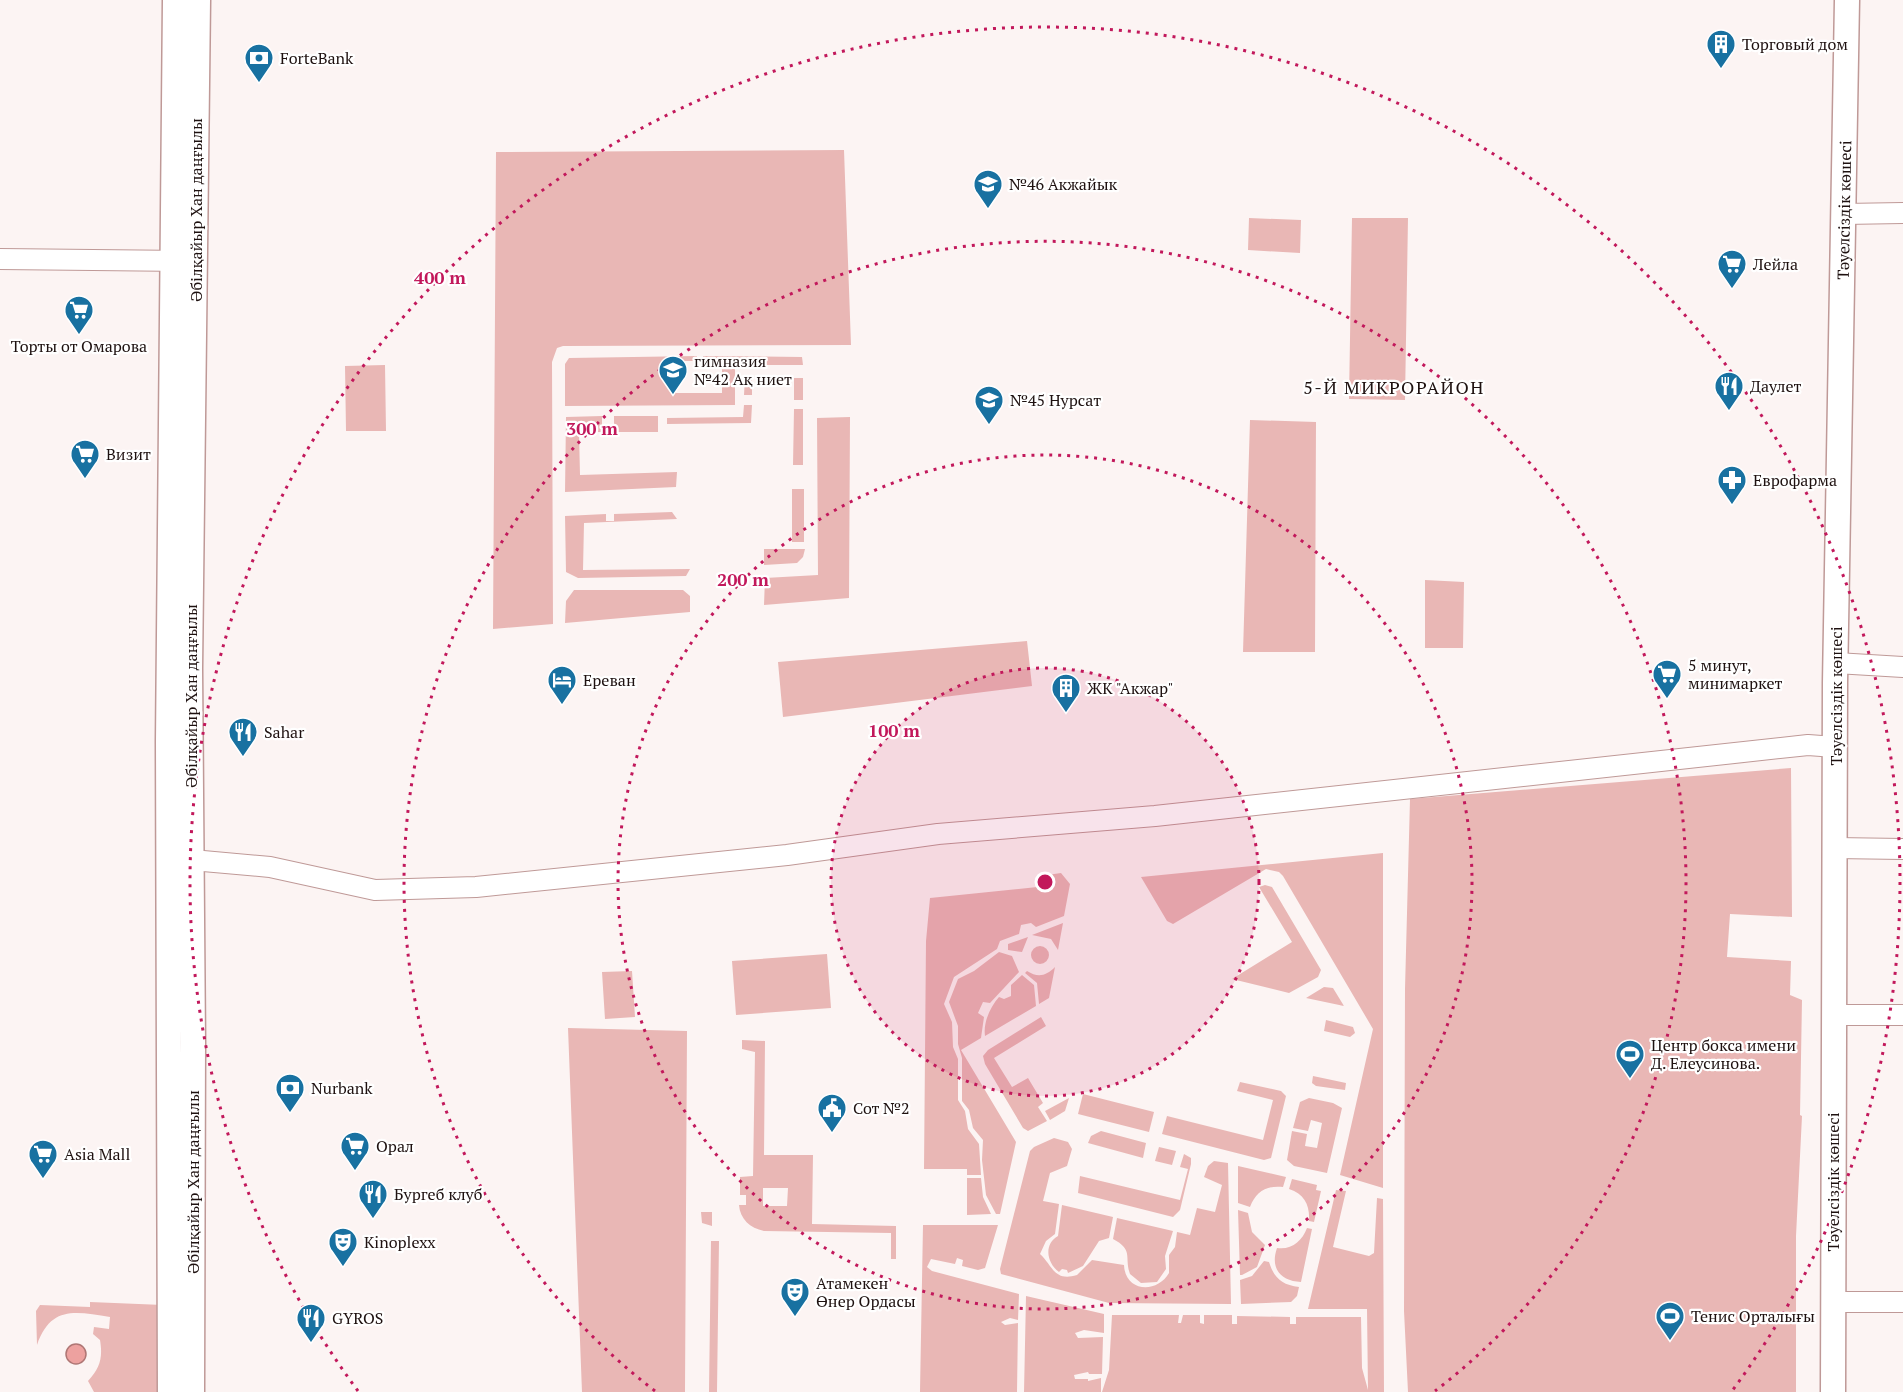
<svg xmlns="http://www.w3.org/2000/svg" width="1903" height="1392" viewBox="0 0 1903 1392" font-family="'PT Serif',serif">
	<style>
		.green { fill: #e9b7b5; fill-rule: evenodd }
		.water { fill: #eda19f; stroke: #af7674; stroke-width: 1.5 }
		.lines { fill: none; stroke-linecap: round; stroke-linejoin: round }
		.minor-casing { stroke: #bf9997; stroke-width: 22 }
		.major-casing { stroke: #bf9997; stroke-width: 27 }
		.minor { stroke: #fff; stroke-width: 20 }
		.major { stroke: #fff; stroke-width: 24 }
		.ring { fill: none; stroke: #c2185b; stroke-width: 3; stroke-dasharray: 3 6 }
		.labels { text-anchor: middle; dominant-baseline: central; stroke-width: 4.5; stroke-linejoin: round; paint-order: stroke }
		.poi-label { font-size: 16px; fill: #1e1110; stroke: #fff; text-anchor: start }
		.street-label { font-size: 16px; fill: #1e1110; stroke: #fff }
		.neighbourhood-label { font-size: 18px; letter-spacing: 1.5px; fill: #1e1110; stroke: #fff }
		.centre { fill: #c2185b; stroke: #fff; stroke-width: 3 }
		.ring-label { font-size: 18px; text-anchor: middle; font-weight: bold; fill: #c2185b; stroke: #fff; stroke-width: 4.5; stroke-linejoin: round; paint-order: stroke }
	</style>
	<rect width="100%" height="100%" fill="#fcf4f3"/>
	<path class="green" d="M 844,150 L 851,345 L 563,346 L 557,348 L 552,362 L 553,624 L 493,629 L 496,152 Z
		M 1249,218 L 1301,220 L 1300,253 L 1248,250 Z
		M 1352,218 L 1408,218 L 1405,400 L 1349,399 Z
		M 697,356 L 697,361 L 675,361 L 676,393 L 722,393 L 722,361 L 703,361 L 703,356 L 802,357 L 803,365 L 735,365 L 735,405 L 565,406 L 565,364 L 569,358 Z
		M 385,365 L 386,431 L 346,431 L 345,366 Z
		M 745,377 L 752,377 L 752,395 L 744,395 Z
		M 794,378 L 803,378 L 803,400 L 794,400 Z
		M 744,405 L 752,405 L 751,423 L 667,424 L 667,418 L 743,417 Z
		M 794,409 L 803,409 L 803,465 L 793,465 Z
		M 602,416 L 602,432 L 579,432 L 580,475 L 677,472 L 676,487 L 565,492 L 566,417 Z
		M 614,416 L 658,416 L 658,432 L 614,432 Z
		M 850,417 L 849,598 L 764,605 L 765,578 L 818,575 L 817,418 Z
		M 1250,420 L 1316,422 L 1315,652 L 1243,652 Z
		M 792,489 L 804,489 L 804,542 L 792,542 Z
		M 672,512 L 677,519 L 584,523 L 583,570 L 690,569 L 686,576 L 578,578 L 566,572 L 565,516 L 606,514 L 606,521 L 614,521 L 614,514 Z
		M 764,549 L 805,549 L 803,557 L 797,563 L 764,565 Z
		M 1425,580 L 1464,582 L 1463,648 L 1425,648 Z
		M 574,590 L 683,590 L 690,596 L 690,612 L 565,623 L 566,601 Z
		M 1027,641 L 1032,686 L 783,717 L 778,662 Z
		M 1791,768 L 1792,917 L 1730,914 L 1727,957 L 1791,961 L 1790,995 L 1802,1000 L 1800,1115 L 1802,1116 L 1796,1236 L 1796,1392 L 1408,1392 L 1404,1311 L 1405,989 L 1410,799 Z
		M 1383,853 L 1383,1188 L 1340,1175 L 1373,1029 L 1283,876 L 1279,872 L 1266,869 L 1173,924 L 1167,921 L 1141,877 Z
		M 1061,873 L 1070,884 L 1064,916 L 1036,927 L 1031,923 L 1021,925 L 1019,934 L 1000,941 L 997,949 L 954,977 L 944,1004 L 952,1022 L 953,1047 L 958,1059 L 958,1100 L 965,1111 L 968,1129 L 979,1144 L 981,1175 L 967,1175 L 967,1169 L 924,1169 L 926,941 L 930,898 L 1047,886 L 1047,875 Z
		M 1265,885 L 1272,887 L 1321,970 L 1318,977 L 1289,993 L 1232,979 L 1292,942 L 1259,887 Z
		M 1063,923 L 1058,950 L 1051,939 L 1032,935 Z
		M 1028,937 L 1022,952 L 1008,950 L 1008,944 Z
		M1031 955a9 9 0 1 1 18 0a9 9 0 1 1-18 0Z
		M 999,952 L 1012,956 L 1019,972 L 990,1003 L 983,1002 L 978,1013 L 984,1017 L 981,1038 L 961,1050 L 1016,1142 L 1000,1214 L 996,1214 L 986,1195 L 982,1160 L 983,1140 L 973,1128 L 969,1110 L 962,1101 L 962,1058 L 958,1044 L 958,1026 L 949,1002 L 958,979 L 974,971 Z
		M 827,954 L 831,1008 L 736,1015 L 732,961 Z
		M 1055,967 L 1049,998 L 1039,1004 L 1037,983 L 1025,973 L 1027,971 C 1038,978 1046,976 1055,967 Z
		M 632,971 L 635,1017 L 605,1019 L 602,972 Z
		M 1022,975 L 1034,985 L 1036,1006 L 985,1036 C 983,1023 990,1007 999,997 L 1004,999 L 1011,996 L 1011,985 Z
		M 1324,987 L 1333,988 L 1344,1006 L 1306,998 Z
		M 1041,1017 L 1046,1026 L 994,1058 L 1012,1087 L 1028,1078 L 1043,1103 L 1038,1107 L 1047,1121 L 1028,1131 L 1023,1128 L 985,1064 L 983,1056 L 988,1050 Z
		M 1326,1020 L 1353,1027 L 1355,1033 L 1350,1037 L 1324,1031 Z
		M 568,1028 L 687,1031 L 685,1392 L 582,1392 Z
		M 742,1040 L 765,1041 L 764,1155 L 813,1155 L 812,1224 L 896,1226 L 896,1259 L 891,1259 L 891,1233 L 764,1231 C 750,1228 740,1219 739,1205 L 746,1205 L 746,1195 L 740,1195 L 740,1177 L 753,1176 L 755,1052 L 742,1049 ZM 763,1188 L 788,1188 L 787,1206 L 763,1206 Z
		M 1313,1076 L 1346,1083 L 1345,1090 L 1316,1086 L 1312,1083 Z
		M 1240,1082 L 1281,1091 L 1286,1096 L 1271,1158 L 1264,1160 L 1162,1134 L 1167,1116 L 1263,1140 L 1273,1100 L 1237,1091 Z
		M 1083,1094 L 1154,1112 L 1149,1132 L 1078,1114 Z
		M 1069,1098 L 1065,1111 L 1050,1120 L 1045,1111 Z
		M 1309,1098 L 1333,1103 L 1342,1108 L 1327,1173 L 1294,1166 L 1287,1160 L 1292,1131 L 1307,1134 L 1305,1146 L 1317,1148 L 1322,1123 L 1311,1120 L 1308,1131 L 1293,1128 L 1300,1102 Z
		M 1101,1131 L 1146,1143 L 1143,1158 L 1088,1143 L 1091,1136 Z
		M 1054,1138 L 1068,1142 L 1072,1149 L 1067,1166 L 1050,1173 L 1043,1201 L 1059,1204 L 1055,1234 L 1046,1241 L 1040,1254 C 1053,1266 1054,1282 1077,1275 L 1092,1260 L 1124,1265 C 1125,1292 1157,1294 1169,1273 L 1169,1255 L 1175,1247 L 1177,1232 L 1190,1235 L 1197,1208 L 1215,1212 L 1222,1185 L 1204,1177 L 1208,1166 L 1214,1161 L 1228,1163 L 1231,1304 L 1109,1303 L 1001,1274 L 1000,1269 L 1030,1151 L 1034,1147 Z
		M 1159,1147 L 1176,1151 L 1172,1165 L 1155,1161 Z
		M 1184,1154 L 1191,1158 L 1191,1164 L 1180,1210 L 1173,1217 L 1078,1193 L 1080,1176 L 1180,1200 L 1188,1169 L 1180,1167 Z
		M 1238,1166 L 1286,1177 L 1283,1187 C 1266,1185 1256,1192 1250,1207 L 1238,1203 Z
		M 967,1178 L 981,1178 L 983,1197 L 991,1214 L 967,1215 Z
		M 1292,1179 L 1317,1185 L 1316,1190 L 1321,1191 L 1314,1222 L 1309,1221 C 1310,1206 1305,1194 1289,1189 Z
		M 1336,1190 L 1346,1191 L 1333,1247 L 1369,1256 L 1374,1253 L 1377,1198 L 1383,1199 L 1384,1392 L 1102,1392 L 1109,1370 L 1112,1315 L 1179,1315 L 1178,1323 L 1181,1323 L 1183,1315 L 1200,1315 L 1200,1323 L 1204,1324 L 1204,1315 L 1232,1315 L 1232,1324 L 1237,1324 L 1237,1316 L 1290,1317 L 1290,1324 L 1296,1324 L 1296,1317 L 1361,1317 L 1362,1368 L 1368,1390 L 1367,1309 L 1308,1309 Z
		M 1062,1205 L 1113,1217 L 1109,1238 L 1099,1241 L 1083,1266 L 1068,1273 L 1067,1270 L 1062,1269 L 1059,1272 C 1046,1262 1044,1244 1058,1236 Z
		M 1238,1210 L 1248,1213 L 1252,1232 L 1265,1245 L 1257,1267 L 1242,1275 L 1240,1275 Z
		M 701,1212 L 712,1212 L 712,1226 L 702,1223 Z
		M 1117,1218 L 1173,1231 L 1165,1256 L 1166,1269 L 1157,1282 L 1141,1283 L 1130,1274 C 1124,1257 1134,1250 1113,1239 Z
		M 923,1225 L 998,1225 L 985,1268 L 978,1270 L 962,1266 L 963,1260 L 957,1258 L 955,1264 L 931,1259 L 927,1267 L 932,1271 L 1019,1294 L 1018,1320 L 1010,1318 L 1001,1322 L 1005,1325 L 1018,1323 L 1017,1392 L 920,1392 Z
		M 1307,1228 L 1312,1229 L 1301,1282 C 1280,1281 1270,1268 1277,1248 C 1292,1250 1302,1241 1307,1228 Z
		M 711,1241 L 719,1241 L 717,1392 L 709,1392 Z
		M 1264,1261 L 1269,1262 C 1274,1278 1282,1285 1299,1287 L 1297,1296 L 1291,1302 L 1241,1304 L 1240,1280 L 1252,1276 Z
		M 1026,1296 L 1104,1314 L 1104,1333 L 1084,1330 L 1075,1333 L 1078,1338 L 1103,1337 L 1102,1374 L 1089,1374 L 1088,1372 L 1074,1375 L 1075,1379 L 1088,1379 L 1088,1381 L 1101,1378 L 1101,1392 L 1024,1392 Z
		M 90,1302 L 163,1305 L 163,1385 L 158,1388 L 158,1392 L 94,1392 L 88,1381 C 100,1368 103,1358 100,1340 L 93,1334 L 94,1327 L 109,1329 L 110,1317 C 76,1312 51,1305 37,1345 L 36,1311 L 40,1305 L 90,1307 Z"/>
	<path class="water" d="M66 1354a10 10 0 1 1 20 0a10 10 0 1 1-20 0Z"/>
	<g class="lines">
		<g class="minor-casing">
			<path id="minor" d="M 1844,214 L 1903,213
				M 0,259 L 186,261
				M 1836,663 L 1903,667
				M 1835,848 L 1903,849
				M 178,863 L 192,860 L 270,867 L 375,890 L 476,887 L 787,855 L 938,834 L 1155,816 L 1808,745 L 1835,747
				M 1834,1015 L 1903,1015
				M 1833,1302 L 1903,1302"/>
		</g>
		<g class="major-casing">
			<path id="major" d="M 170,1392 L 168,741 L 175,0
				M 192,1392 L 193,1043 L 190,669 L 198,0
				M 1833,1392 L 1835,683 L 1847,0"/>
		</g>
		<use href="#minor" class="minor"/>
		<use href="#major" class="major"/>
	</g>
	<circle cx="1045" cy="882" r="214" fill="#c2185b" fill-opacity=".12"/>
	<g class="ring">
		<circle cx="1045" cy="882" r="214"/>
		<circle cx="1045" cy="882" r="427"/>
		<path d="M655 1391A641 641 0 1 1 1435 1391"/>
		<path d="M358 1391A855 855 0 1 1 1732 1391"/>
	</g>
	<defs>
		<g id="building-pin" transform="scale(1.5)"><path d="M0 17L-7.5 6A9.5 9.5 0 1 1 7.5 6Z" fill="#1871a1" stroke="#fff"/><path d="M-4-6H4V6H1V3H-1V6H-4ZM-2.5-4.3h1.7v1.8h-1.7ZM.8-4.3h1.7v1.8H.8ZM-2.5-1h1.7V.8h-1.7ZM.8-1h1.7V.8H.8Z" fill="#fff"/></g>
		<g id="bank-pin" transform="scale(1.5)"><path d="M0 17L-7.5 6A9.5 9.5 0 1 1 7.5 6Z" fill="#1871a1" stroke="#fff"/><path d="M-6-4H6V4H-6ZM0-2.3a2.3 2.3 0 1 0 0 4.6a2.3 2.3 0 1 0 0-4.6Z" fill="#fff"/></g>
		<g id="school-pin" transform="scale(1.5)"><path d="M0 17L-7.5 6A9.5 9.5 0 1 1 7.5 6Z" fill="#1871a1" stroke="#fff"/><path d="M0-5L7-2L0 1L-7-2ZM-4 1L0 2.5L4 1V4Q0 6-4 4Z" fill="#fff"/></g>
		<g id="supermarket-pin" transform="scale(1.5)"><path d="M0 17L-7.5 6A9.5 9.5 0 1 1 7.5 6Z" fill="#1871a1" stroke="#fff"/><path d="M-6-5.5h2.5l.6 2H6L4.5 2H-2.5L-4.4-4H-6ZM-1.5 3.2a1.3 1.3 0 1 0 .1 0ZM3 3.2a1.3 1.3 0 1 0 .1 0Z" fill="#fff"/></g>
		<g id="restaurant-pin" transform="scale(1.5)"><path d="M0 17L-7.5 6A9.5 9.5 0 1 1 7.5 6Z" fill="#1871a1" stroke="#fff"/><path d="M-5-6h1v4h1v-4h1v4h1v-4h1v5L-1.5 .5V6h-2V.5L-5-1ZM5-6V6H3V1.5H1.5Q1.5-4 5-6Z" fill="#fff"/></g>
		<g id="pharmacy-pin" transform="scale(1.5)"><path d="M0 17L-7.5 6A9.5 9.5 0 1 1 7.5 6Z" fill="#1871a1" stroke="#fff"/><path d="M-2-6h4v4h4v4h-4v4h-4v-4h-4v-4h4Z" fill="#fff"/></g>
		<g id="hotel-pin" transform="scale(1.5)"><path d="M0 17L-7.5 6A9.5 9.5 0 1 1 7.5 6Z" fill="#1871a1" stroke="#fff"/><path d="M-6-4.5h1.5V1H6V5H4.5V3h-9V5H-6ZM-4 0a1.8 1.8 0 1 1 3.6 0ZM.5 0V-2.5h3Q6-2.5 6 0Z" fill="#fff"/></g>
		<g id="stadium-pin" transform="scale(1.5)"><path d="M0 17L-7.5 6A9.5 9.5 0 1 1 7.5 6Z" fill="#1871a1" stroke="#fff"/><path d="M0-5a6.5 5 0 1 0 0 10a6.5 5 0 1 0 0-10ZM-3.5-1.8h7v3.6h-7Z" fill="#fff"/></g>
		<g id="civic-pin" transform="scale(1.5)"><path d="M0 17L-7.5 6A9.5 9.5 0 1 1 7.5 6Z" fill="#1871a1" stroke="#fff"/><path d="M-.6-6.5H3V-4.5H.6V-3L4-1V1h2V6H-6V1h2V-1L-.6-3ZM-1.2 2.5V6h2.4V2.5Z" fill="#fff"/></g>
		<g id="theatre-pin" transform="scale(1.5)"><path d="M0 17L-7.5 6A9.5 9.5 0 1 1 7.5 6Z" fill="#1871a1" stroke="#fff"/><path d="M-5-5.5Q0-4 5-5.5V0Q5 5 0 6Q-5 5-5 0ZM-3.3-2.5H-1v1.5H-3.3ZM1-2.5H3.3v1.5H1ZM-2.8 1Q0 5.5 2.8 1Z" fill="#fff"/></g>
	</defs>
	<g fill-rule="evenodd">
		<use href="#building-pin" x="1721" y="44"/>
		<use href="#bank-pin" x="259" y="58"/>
		<use href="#school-pin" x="988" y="184"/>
		<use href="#supermarket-pin" x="1732" y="264"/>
		<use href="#supermarket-pin" x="79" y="310"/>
		<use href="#school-pin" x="673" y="370"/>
		<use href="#restaurant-pin" x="1729" y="386"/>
		<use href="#school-pin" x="989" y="400"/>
		<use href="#supermarket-pin" x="85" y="454"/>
		<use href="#pharmacy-pin" x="1732" y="480"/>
		<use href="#supermarket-pin" x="1667" y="674"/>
		<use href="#hotel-pin" x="562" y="680"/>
		<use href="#building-pin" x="1066" y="688"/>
		<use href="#restaurant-pin" x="243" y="732"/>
		<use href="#stadium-pin" x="1630" y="1054"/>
		<use href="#bank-pin" x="290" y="1088"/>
		<use href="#civic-pin" x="832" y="1108"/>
		<use href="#supermarket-pin" x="355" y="1146"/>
		<use href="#supermarket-pin" x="43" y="1154"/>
		<use href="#restaurant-pin" x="373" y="1194"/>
		<use href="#theatre-pin" x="343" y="1242"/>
		<use href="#theatre-pin" x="795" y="1292"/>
		<use href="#stadium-pin" x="1670" y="1316"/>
		<use href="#restaurant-pin" x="311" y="1318"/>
	</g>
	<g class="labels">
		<g class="poi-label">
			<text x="1742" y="44">Торговый дом</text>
			<text x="280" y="58">ForteBank</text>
			<text x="1009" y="184">№46 Акжайык</text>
			<text x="1753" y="264">Лейла</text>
			<text x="79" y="346" text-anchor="middle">Торты от Омарова</text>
			<text x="694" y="361">гимназия<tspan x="694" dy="18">№42 Ақ ниет</tspan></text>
			<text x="1750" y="386">Даулет</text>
			<text x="1010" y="400">№45 Нурсат</text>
			<text x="106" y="454">Визит</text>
			<text x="1753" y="480">Еврофарма</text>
			<text x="1688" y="665">5 минут,<tspan x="1688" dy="18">минимаркет</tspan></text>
			<text x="583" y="680">Ереван</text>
			<text x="1087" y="688">ЖК "Акжар"</text>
			<text x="264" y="732">Sahar</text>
			<text x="1651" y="1045">Центр бокса имени<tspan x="1651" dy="18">Д. Елеусинова.</tspan></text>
			<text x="311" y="1088">Nurbank</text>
			<text x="853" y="1108">Сот №2</text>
			<text x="376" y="1146">Орал</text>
			<text x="64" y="1154">Asia Mall</text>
			<text x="394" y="1194">Бургеб клуб</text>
			<text x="364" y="1242">Kinoplexx</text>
			<text x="816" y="1283">Атамекен<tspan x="816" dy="18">Өнер Ордасы</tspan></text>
			<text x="1691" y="1316">Тенис Орталығы</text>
			<text x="332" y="1318">GYROS</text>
		</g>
		<g class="street-label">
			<text transform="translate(196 210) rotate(-90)">Әбілқайыр Хан даңғылы</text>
			<text transform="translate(1844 210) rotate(-89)">Тәуелсіздік көшесі</text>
			<text transform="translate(191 696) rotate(-90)">Әбілқайыр Хан даңғылы</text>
			<text transform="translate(1836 696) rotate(-90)">Тәуелсіздік көшесі</text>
			<text transform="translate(193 1182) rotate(-90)">Әбілқайыр Хан даңғылы</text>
			<text transform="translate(1833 1182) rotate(-90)">Тәуелсіздік көшесі</text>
		</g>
		<g class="neighbourhood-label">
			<text x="1394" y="387">5-Й МИКРОРАЙОН</text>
		</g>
	</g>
	<circle cx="1045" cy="882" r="9" class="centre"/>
	<g class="ring-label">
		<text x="440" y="284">400 m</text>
		<text x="592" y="435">300 m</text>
		<text x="743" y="586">200 m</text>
		<text x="894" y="737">100 m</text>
	</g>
</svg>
